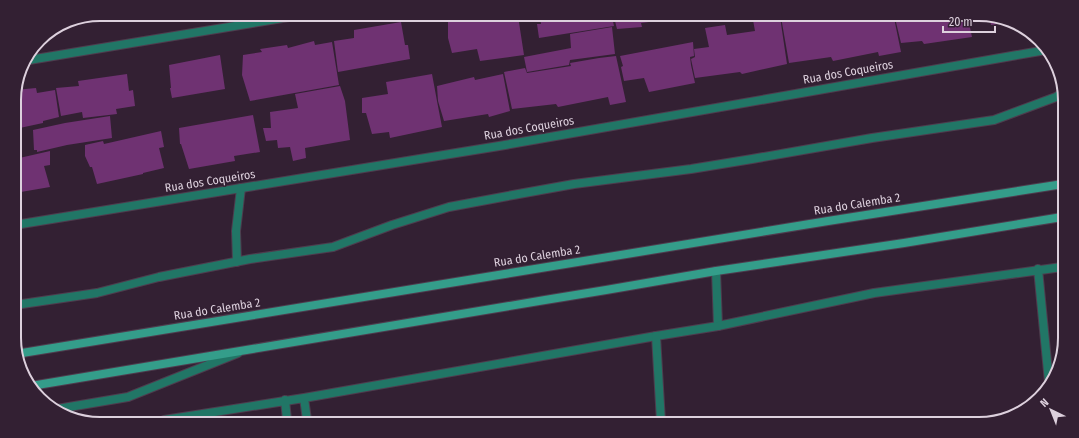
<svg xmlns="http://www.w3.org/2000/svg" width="1079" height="438" viewBox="0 0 1079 438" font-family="'Fira Sans Condensed',sans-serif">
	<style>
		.building { fill: #6f3272 }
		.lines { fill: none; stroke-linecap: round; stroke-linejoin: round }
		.service-casing { stroke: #4e3c4e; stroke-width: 10 }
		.minor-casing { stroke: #4e3c4e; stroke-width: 10 }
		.secondary-casing { stroke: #4e3c4e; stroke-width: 10 }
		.service { stroke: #217666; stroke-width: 8 }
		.minor { stroke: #217666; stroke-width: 8 }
		.secondary { stroke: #349d8a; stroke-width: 8 }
		.labels { text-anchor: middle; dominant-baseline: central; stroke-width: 3; stroke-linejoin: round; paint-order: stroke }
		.street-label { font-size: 12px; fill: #ddd0dd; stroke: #332033 }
		.rim { fill: none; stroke: #ddd0dd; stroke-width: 2 }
	</style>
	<rect width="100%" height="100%" fill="#332033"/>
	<path class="building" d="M 100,14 L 108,15 L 84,20 L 83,17 Z
		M 458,16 L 518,16 L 524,55 L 480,61 L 477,49 L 452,53 L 448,38 L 448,18 Z
		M 540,16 L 612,17 L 614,26 L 539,38 L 537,24 L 541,24 Z
		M 614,17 L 664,17 L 665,20 L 641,23 L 642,27 L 617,29 Z
		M 768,17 L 780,17 L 787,64 L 742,74 L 740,72 L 695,78 L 691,59 L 695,57 L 694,49 L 709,47 L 705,28 L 725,25 L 727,35 L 755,31 L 753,20 Z
		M 781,17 L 894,18 L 901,52 L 879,56 L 878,52 L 833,61 L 831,57 L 789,63 Z
		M 895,18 L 968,18 L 972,37 L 924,44 L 922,41 L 901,43 Z
		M 990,19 L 1007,19 L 1012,22 L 991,25 Z
		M 401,22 L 405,45 L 408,45 L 410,59 L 338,72 L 334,41 L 354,38 L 354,30 Z
		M 612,27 L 615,54 L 570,60 L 569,65 L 527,72 L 524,57 L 571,48 L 570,34 Z
		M 314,41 L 315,45 L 332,42 L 339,85 L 250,101 L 242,75 L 243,55 L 262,52 L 260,49 L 287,45 L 288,48 Z
		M 693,42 L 694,56 L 690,57 L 691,65 L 695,83 L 649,92 L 644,78 L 624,81 L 621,67 L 623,66 L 620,56 Z
		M 220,55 L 225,89 L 172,98 L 170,88 L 171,88 L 169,65 Z
		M 616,56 L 626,102 L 610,105 L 608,97 L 558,107 L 556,104 L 512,109 L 504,72 L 525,68 L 527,73 L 571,66 L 570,63 L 599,58 Z
		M 127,74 L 129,91 L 133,90 L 135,106 L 116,109 L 117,114 L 83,118 L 82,112 L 61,116 L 56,88 L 79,86 L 78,81 Z
		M 432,74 L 437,101 L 442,127 L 390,138 L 389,132 L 372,134 L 366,113 L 362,113 L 362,98 L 388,94 L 386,82 Z
		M 503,74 L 510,111 L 489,117 L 488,114 L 444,121 L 438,101 L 437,86 L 474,77 L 475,80 Z
		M 340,86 L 345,101 L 350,140 L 305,148 L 306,158 L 293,161 L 290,147 L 278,148 L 277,140 L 266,141 L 263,128 L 271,128 L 270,112 L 298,108 L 295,94 Z
		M 36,88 L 37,93 L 55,90 L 59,117 L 43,121 L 43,123 L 15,129 L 14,94 L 15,90 Z
		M 253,115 L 260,152 L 234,156 L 235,161 L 189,169 L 181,144 L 180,144 L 179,128 Z
		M 110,116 L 112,138 L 67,145 L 37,152 L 37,150 L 34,150 L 33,130 L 65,123 Z
		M 161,131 L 164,147 L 159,148 L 164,168 L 143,173 L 143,174 L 97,184 L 92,167 L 90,167 L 85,156 L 85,145 L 103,141 L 104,144 Z
		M 50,151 L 50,165 L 44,166 L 50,187 L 15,193 L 15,159 Z"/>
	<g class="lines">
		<g class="service-casing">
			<path id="service" d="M 237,262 L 236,231 L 241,188
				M 716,271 L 718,326
				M 15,305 L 97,293 L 159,277 L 250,259 L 333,247 L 392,225 L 449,207 L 513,195 L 574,184 L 691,169 L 752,159 L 872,138 L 994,120 L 1056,97 L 1064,92
				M 304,398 L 307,420
				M 285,400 L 287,420
				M 57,409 L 128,397 L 238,353
				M 164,420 L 304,398 L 656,336"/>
		</g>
		<g class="minor-casing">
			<path id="minor" d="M 23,61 L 301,15
				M 15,225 L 499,146 L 1046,50
				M 1038,269 L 1049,382
				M 661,422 L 656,336 L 718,326 L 874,293 L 1062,267"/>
		</g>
		<g class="secondary-casing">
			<path id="secondary" d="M 16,354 L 828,221 L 1063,184
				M 31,386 L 545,300 L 606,290 L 716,271 L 904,243 L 1062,217"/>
		</g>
		<use href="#service" class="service"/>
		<use href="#minor" class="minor"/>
		<use href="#secondary" class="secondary"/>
	</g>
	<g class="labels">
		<g class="street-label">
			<text transform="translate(848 72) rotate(-10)">Rua dos Coqueiros</text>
			<text transform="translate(529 128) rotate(-10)">Rua dos Coqueiros</text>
			<text transform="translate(210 181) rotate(-9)">Rua dos Coqueiros</text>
			<text transform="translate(857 204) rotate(-9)">Rua do Calemba 2</text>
			<text transform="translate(537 256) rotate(-9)">Rua do Calemba 2</text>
			<text transform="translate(217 309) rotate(-9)">Rua do Calemba 2</text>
		</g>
	</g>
	<path d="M0 0H1079V438H0ZM100 21H979A79 79 0 0 1 1058 100V338A79 79 0 0 1 979 417H100A79 79 0 0 1 21 338V100A79 79 0 0 1 100 21Z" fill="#332033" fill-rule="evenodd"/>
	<path class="rim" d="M100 21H979A79 79 0 0 1 1058 100V338A79 79 0 0 1 979 417H100A79 79 0 0 1 21 338V100A79 79 0 0 1 100 21Z"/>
	<g transform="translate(1051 410) rotate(317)" stroke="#332033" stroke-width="3" paint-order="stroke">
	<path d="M0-3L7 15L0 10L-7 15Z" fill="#ddd0dd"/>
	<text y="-6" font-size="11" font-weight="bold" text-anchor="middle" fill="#ddd0dd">N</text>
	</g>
	<path d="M943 26v6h52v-6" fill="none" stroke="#ddd0dd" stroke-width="2"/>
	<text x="949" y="26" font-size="12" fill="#ddd0dd" stroke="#332033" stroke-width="3" paint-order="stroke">20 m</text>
</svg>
